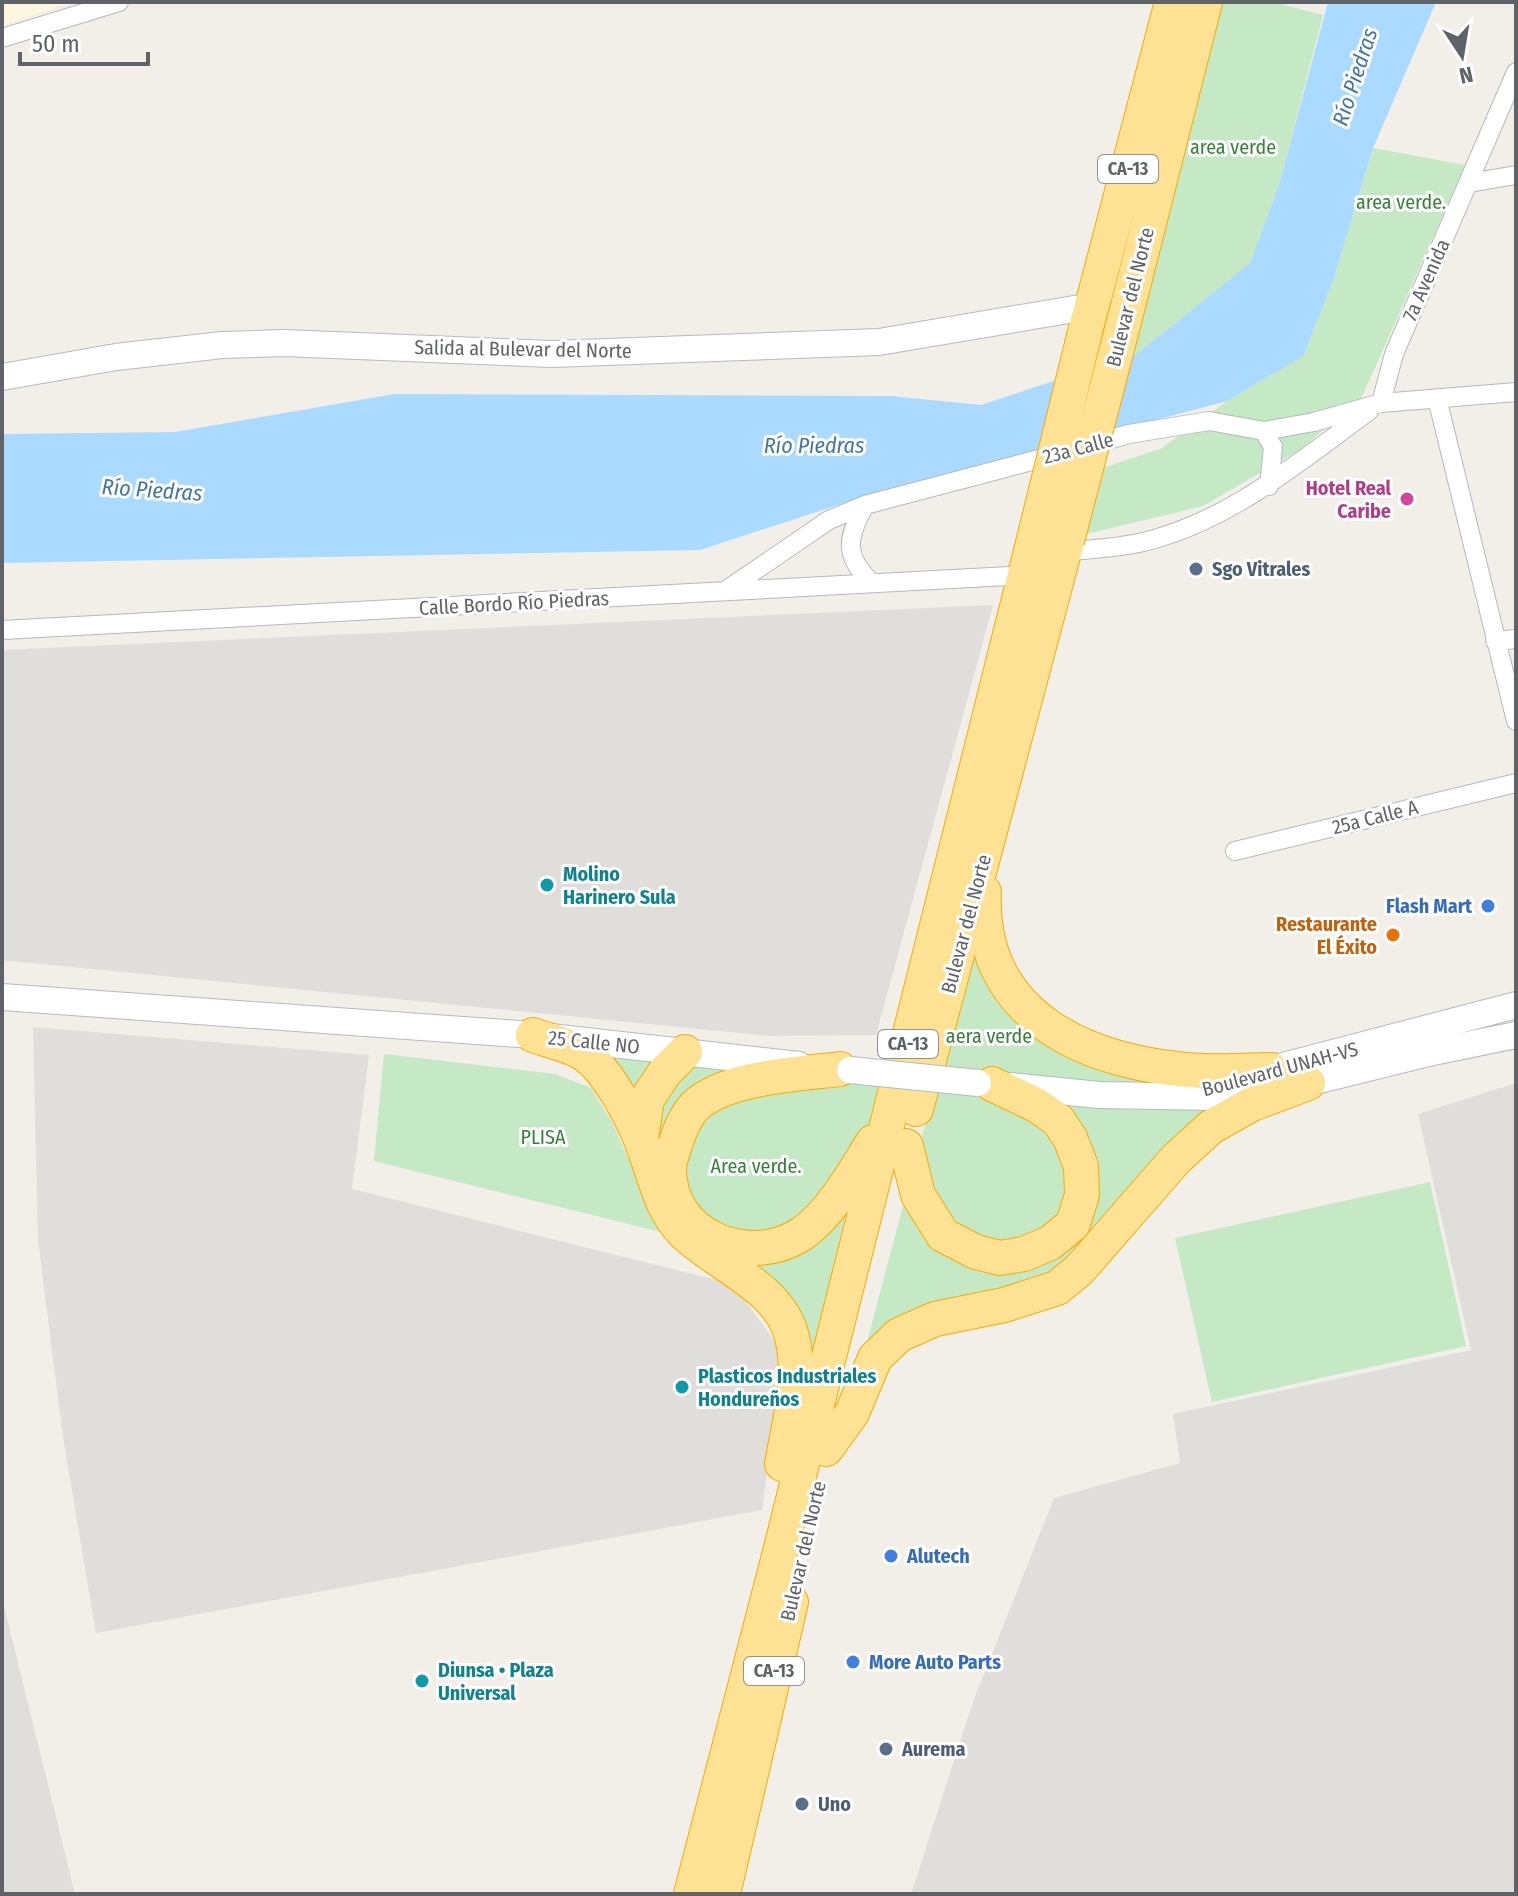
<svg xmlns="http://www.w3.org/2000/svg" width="1518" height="1896" viewBox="0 0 1518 1896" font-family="'Fira Sans Condensed',sans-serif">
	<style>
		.commercial { fill: #fef7e0 }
		.industrial { fill: #e0deda }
		.green { fill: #c5e8c5 }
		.water { fill: #aadaff }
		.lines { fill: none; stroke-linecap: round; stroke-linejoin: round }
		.street-casing { stroke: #b5b8bc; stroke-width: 20 }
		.secondary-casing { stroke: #b6babf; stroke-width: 28 }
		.highway-casing { stroke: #f9ab00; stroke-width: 36 }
		.street { stroke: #fff; stroke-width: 18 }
		.secondary { stroke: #fff; stroke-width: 26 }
		.highway { stroke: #fde293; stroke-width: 34 }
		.secondary-bridge-casing { stroke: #b6babf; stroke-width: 28; stroke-linecap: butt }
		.highway-bridge-casing { stroke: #f9ab00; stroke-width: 36; stroke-linecap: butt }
		.secondary-bridge { stroke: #fff; stroke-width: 26 }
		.highway-bridge { stroke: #fde293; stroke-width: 34 }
		.hotel-dot { fill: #d1479c; stroke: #fff; stroke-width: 3 }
		.service-dot { fill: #5c6f8a; stroke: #fff; stroke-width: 3 }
		.culture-dot { fill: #0f9aa8; stroke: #fff; stroke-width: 3 }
		.shop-dot { fill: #3f7fe0; stroke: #fff; stroke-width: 3 }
		.food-dot { fill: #e8710a; stroke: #fff; stroke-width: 3 }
		.labels { text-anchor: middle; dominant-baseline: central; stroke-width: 6; stroke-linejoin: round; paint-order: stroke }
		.shield { fill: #fff; stroke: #8f9295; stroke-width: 2 }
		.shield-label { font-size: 18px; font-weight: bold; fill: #5f6368 }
		.park-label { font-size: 20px; fill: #348238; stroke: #fff }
		.street-label { font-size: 20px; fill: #5f6368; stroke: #fff }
		.hotel-label { font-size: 20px; font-weight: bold; fill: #b23c85; stroke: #fff; text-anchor: end }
		.service-label { font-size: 20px; font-weight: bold; fill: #4e5e75; stroke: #fff; text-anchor: start }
		.culture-label { font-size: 20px; font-weight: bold; fill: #0d838f; stroke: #fff; text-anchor: start }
		.shop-label { font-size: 20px; font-weight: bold; fill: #366cbe; stroke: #fff; text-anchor: start }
		.food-label { font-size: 20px; font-weight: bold; fill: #c56008; stroke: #fff; text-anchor: end }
		.water-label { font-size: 22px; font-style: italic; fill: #4174aa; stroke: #fff }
	</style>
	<rect width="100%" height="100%" fill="#f1efe8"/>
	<path class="commercial" d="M 2,2 L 72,2 L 3,25 Z"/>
	<path class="industrial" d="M 993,605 L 876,1035 L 770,1036 L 2,960 L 2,650 Z
		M 33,1027 L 369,1055 L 352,1189 L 733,1284 L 782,1351 L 762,1510 L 96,1633 L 63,1437 L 38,1239 Z
		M 1516,1083 L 1516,1894 L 911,1894 L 973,1702 L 1054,1498 L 1180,1463 L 1173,1414 L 1471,1350 L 1418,1114 Z
		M 2,1598 L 75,1894 L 2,1894 Z"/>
	<path class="green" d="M 1216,2 L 1273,2 L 1323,15 L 1279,185 L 1250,263 L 1138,353 L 1121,359 Z
		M 1373,148 L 1465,165 L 1361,399 L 1298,451 L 1203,506 L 1074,537 L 1094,471 L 1162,448 L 1227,401 L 1303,355 L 1333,281 Z
		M 979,932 L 988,968 L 1163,1082 L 1108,1084 L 941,1068 Z
		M 594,1052 L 666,1061 L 640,1097 Z
		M 384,1054 L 555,1074 L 591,1088 L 612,1122 L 661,1232 L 374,1161 Z
		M 684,1062 L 764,1072 L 723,1082 L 665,1189 L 654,1102 Z
		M 823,1078 L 881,1087 L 873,1120 L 839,1178 L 798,1228 L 742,1242 L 691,1213 L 679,1159 L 687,1132 L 732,1095 Z
		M 935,1091 L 1005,1098 L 1065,1147 L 1067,1218 L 1006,1249 L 950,1228 L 917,1154 Z
		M 1045,1101 L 1133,1110 L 1177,1107 L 1211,1109 L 1047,1284 L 931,1312 L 854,1391 L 908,1187 L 997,1265 L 1090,1193 Z
		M 861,1171 L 814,1364 L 804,1372 L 742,1256 Z
		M 1430,1182 L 1466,1346 L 1212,1402 L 1175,1238 Z"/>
	<path class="water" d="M 1328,2 L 1436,2 L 1373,148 L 1333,281 L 1303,356 L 1227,401 L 844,503 L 700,550 L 2,563 L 2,434 L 175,432 L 395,394 L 891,396 L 981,405 L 1138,353 L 1250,263 L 1279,185 Z"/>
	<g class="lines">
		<g class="street-casing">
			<path id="street" d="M 2,38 L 119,2
				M 1469,183 L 1516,175
				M 1437,398 L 1516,721
				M 1381,403 L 1394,354 L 1516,72
				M 1264,431 L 1273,447 L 1269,486
				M 1087,446 L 1129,434 L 1209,421 L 1264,431 L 1314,422 L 1381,403 L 1516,392
				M 1065,552 C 1089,549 1115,548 1139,543 C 1228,523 1297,463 1369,411
				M 872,583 C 843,556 847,537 865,505 L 1058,454
				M 725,591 L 829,520 L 865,505
				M 2,630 L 1027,575
				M 1495,641 L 1516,639
				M 1235,851 L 1516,783"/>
		</g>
		<g class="secondary-casing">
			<path id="secondary" d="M 2,377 L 116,357 L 222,345 L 284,343 L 552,354 L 879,342 L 1092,306
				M 2,997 L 533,1035 L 799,1065
				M 1253,1074 L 1516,1005
				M 1010,1086 L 1099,1095 L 1215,1097 L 1308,1083 L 1433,1052 L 1516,1035"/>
		</g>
		<g class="highway-casing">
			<path id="highway" d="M 1128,306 L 1205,2
				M 1084,336 L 1172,2
				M 984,892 C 978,1020 1094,1066 1203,1071 C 1225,1072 1248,1070 1271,1070
				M 533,1035 C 549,1041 570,1045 584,1054 C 606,1068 631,1115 641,1140 C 654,1171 659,1208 684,1233 C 718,1266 780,1287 792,1337 C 802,1378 789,1423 782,1464
				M 840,1069 C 799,1074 724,1077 694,1107 C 685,1117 679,1132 675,1145 C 673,1152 669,1161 669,1168 C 668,1237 750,1269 803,1233 C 833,1211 854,1172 873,1142
				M 916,1109 L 1067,541
				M 641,1139 L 647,1099 L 665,1072 L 685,1052
				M 906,1146 L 918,1195 L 943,1235 L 976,1252 L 1000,1258 L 1024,1254 L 1050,1243 L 1073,1224 L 1082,1195 L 1081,1166 L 1070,1138 L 1058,1120 L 1036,1105 L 992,1084
				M 826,1449 L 852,1413 L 875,1358 L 899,1335 L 935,1319 L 1004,1305 L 1057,1288 L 1079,1270 L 1176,1159 L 1211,1127 L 1252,1104 L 1308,1083
				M 691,1894 L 779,1556 L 1036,531
				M 723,1894 L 791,1602"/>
		</g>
		<use href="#street" class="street"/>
		<use href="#secondary" class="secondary"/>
		<use href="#highway" class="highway"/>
		<g class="secondary-bridge-casing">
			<path id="secondary-bridge" d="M 850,1070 L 978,1083"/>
		</g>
		<g class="highway-bridge-casing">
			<path id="highway-bridge" d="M 1036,531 L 1084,336
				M 1067,541 L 1128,306"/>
		</g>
		<use href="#secondary-bridge" class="secondary-bridge"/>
		<use href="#highway-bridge" class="highway-bridge"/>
	</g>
	<circle class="hotel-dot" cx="1407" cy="499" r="8"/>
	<g class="service-dot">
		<circle cx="1196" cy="569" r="8"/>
		<circle cx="886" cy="1749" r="8"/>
		<circle cx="802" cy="1804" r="8"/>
	</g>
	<g class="culture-dot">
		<circle cx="547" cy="885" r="8"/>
		<circle cx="682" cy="1387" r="8"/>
		<circle cx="422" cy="1681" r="8"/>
	</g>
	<g class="shop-dot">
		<circle cx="1488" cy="906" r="8"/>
		<circle cx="891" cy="1556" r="8"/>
		<circle cx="853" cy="1662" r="8"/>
	</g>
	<circle class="food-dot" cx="1393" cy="935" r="8"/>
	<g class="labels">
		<g class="shield">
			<rect x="1098" y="155" width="60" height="28" rx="6"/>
			<rect x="878" y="1030" width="60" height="28" rx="6"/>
			<rect x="744" y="1657" width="60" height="28" rx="6"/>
		</g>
		<g class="shield-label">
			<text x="1128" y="169">CA-13</text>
			<text x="908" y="1044">CA-13</text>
			<text x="774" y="1671">CA-13</text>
		</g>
		<g class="park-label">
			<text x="1233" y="147">area verde</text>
			<text x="1401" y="202">area verde.</text>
			<text x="989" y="1036">aera verde</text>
			<text x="543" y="1137">PLISA</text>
			<text x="756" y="1166">Area verde.</text>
		</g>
		<g class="street-label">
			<text transform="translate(1426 280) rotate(-66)">7a Avenida</text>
			<text transform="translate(1130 297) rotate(-76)">Bulevar del Norte</text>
			<text transform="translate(523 349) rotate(1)">Salida al Bulevar del Norte</text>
			<text transform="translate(1078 448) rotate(-15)">23a Calle</text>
			<text transform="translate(514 603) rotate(-3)">Calle Bordo Río Piedras</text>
			<text transform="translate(1375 817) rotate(-14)">25a Calle A</text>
			<text transform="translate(966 924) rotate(-75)">Bulevar del Norte</text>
			<text transform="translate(594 1042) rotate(6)">25 Calle NO</text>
			<text transform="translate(1280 1069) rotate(-15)">Boulevard UNAH-VS</text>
			<text transform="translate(803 1551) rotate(-77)">Bulevar del Norte</text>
		</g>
		<g class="hotel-label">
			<text x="1391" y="488">Hotel Real<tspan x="1391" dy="23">Caribe</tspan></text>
		</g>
		<g class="service-label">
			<text x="1212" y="569">Sgo Vitrales</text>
			<text x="902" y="1749">Aurema</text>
			<text x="818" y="1804">Uno</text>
		</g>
		<g class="culture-label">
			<text x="563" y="874">Molino<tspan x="563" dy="23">Harinero Sula</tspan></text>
			<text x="698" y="1376">Plasticos Industriales<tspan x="698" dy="23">Hondureños</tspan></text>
			<text x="438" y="1670">Diunsa • Plaza<tspan x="438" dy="23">Universal</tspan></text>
		</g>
		<g class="shop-label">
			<text x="1472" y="906" text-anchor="end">Flash Mart</text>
			<text x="907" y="1556">Alutech</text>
			<text x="869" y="1662">More Auto Parts</text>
		</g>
		<g class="food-label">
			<text x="1377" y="924">Restaurante<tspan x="1377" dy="23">El Éxito</tspan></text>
		</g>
		<g class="water-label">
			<text transform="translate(1355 77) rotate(-72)">Río Piedras</text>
			<text x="814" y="445">Río Piedras</text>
			<text transform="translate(152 490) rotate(4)">Río Piedras</text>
		</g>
	</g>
	<rect width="1518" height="1896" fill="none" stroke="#5f6368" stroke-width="8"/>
	<g transform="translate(1462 56) rotate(168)" stroke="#ffffff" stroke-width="6" paint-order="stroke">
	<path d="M0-6L14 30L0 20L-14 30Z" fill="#5f6368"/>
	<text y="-12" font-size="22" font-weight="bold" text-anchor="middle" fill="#5f6368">N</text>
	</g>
	<path d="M20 52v12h128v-12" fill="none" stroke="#5f6368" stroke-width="4"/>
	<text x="32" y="52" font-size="24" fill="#5f6368" stroke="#ffffff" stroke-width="6" paint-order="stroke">50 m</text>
</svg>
